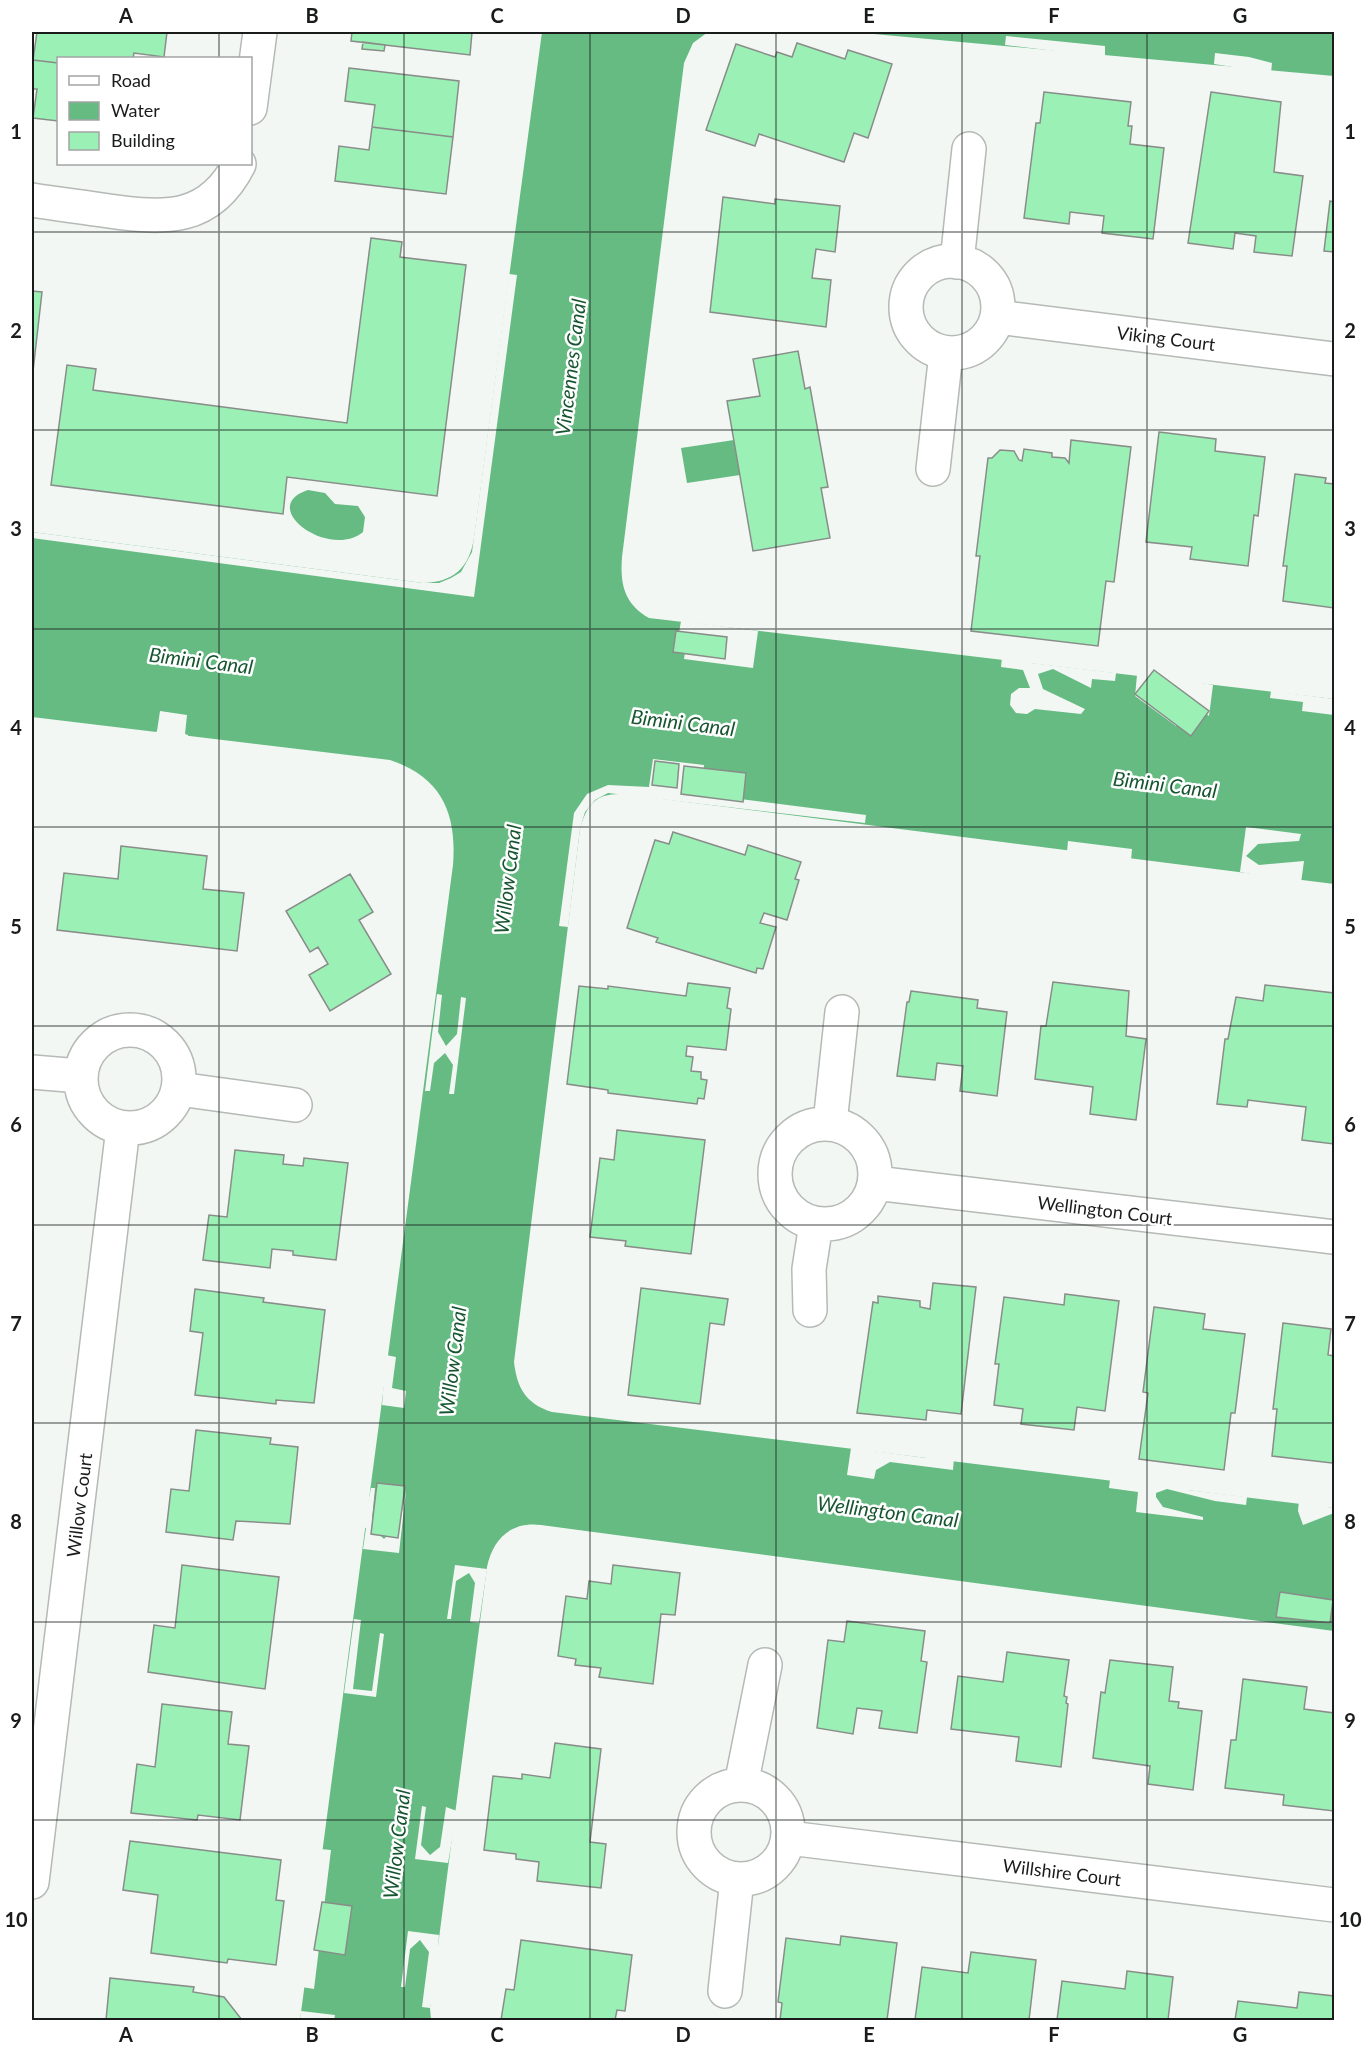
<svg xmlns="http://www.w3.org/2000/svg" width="1366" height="2052" viewBox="0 0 1366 2052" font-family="Lato,sans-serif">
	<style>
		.water { fill: #65bb82 }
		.pier { fill: #f2f7f3 }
		.building { fill: #9bf1b5; stroke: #898d8a; stroke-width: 1.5 }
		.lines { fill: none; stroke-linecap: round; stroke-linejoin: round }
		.minor-casing { stroke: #b5bab6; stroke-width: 36 }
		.minor { stroke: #fff; stroke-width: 33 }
		.grid { fill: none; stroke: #1a1c1b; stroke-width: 1.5; stroke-opacity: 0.55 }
		.labels { text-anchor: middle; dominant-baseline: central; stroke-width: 5; stroke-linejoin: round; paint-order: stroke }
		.street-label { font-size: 18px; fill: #1a1c1b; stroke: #fff }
		.water-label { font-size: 20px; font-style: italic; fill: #16552f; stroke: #fff }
		.neatline { fill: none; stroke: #1a1c1b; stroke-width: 2 }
		.grid-label { font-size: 20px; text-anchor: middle; font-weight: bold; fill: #1a1c1b }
	</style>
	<rect width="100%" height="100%" fill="#f2f7f3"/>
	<path class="water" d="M 542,32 L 708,32 L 693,43 L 684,63 L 622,557 C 620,584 624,604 649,618 L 1334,699 L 1334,884 L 623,794 C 596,793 587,804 580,829 L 514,1362 C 517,1388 526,1404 552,1412 L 1334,1508 L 1334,1631 L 541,1525 C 512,1521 493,1538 487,1567 L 430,2008 L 431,2020 L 300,2020 L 453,865 C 457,814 442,777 390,760 L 32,717 L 32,532 L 423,583 C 453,582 469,569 474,538 Z
		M 852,32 L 1334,32 L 1334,76 Z
		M 734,440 L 740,475 L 687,483 L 681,448 Z
		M 308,490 L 325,493 L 335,504 L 358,506 L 365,517 L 363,532 C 329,560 256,507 308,490 Z"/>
	<path class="pier" d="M 1006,36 L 1105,46 L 1105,57 L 1005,45 Z
		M 1215,53 L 1249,57 L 1272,63 L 1271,73 L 1214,64 Z
		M 509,274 L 517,275 L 474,597 L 32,538 L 32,532 L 423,583 L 439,583 L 451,578 L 461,572 L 472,552 Z
		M 681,621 L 758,631 L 753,668 L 684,659 L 685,652 L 679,633 Z
		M 1002,657 L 1031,660 L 1031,663 L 1116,673 L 1115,681 L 1092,679 L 1091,688 L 1053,669 L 1038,674 L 1043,689 L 1085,709 L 1081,714 L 1035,709 L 1027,714 L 1016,713 L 1010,705 L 1011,694 L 1019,688 L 1030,688 L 1023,670 L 1001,667 Z
		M 1137,675 L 1202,680 L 1202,683 L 1213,685 L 1209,716 L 1171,686 L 1179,721 L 1176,726 L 1135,696 Z
		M 1271,691 L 1334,699 L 1334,715 L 1302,711 L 1303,702 L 1270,698 Z
		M 160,711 L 187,715 L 185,734 L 188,735 L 188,738 L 154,734 L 157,731 Z
		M 653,759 L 704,765 L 701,794 L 866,815 L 865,823 L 608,793 L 595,800 L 585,812 L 580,829 L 568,927 L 559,926 L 574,813 L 587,794 L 608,785 L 649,787 Z
		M 1246,827 L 1301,834 L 1299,841 L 1258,844 L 1246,856 L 1259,865 L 1304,861 L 1301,883 L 1240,872 Z
		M 1068,841 L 1132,849 L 1131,861 L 1067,852 Z
		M 437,994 L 442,995 L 438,1032 L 446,1046 L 457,1034 L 461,997 L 466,998 L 454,1094 L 449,1094 L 453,1065 L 445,1053 L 434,1063 L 430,1091 L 425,1091 Z
		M 386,1355 L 396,1357 L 392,1388 L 406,1391 L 404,1408 L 382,1405 Z
		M 851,1448 L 926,1458 L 927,1455 L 954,1458 L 953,1470 L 890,1462 L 876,1470 L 874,1479 L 847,1475 Z
		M 1110,1480 L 1188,1487 L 1188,1490 L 1247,1497 L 1246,1505 L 1215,1501 L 1167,1489 L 1156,1493 L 1156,1497 L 1163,1507 L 1203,1517 L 1203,1520 L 1136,1512 L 1138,1492 L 1109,1488 Z
		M 371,1488 L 375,1488 L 372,1519 L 375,1530 L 384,1539 L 400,1522 L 406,1491 L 399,1553 L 363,1549 L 366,1528 L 363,1527 Z
		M 1299,1500 L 1327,1504 L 1327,1507 L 1334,1508 L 1334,1513 L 1303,1525 L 1298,1511 Z
		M 455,1565 L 487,1569 L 479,1623 L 470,1622 L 475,1583 L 469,1573 L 456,1581 L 451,1619 L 447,1619 Z
		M 354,1619 L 361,1620 L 353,1689 L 372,1691 L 380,1633 L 384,1634 L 376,1697 L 344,1693 Z
		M 422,1806 L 426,1807 L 421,1845 L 430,1855 L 440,1847 L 446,1807 L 457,1811 L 448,1863 L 415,1859 Z
		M 320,1849 L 331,1850 L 314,1989 L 302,1987 Z
		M 408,1931 L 439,1935 L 435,1998 L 432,1998 L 430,2008 L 422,2007 L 429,1952 L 420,1940 L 410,1949 L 405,1987 L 401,1987 Z
		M 301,2011 L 335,2015 L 334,2020 L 300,2020 Z"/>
	<path class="building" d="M 37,32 L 167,32 L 164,57 L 134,53 L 133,58 L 58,58 L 58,63 L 33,60 Z
		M 352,32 L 472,32 L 470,55 L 351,41 Z
		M 363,42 L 385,45 L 384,51 L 362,49 Z
		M 797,43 L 845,59 L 848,50 L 892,64 L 868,138 L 854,133 L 844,162 L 759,134 L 755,146 L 706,130 L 736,44 L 775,57 L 777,52 L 792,57 Z
		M 33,60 L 58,63 L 58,121 L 33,118 L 37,89 L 32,89 Z
		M 349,68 L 459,81 L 453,137 L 372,127 L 375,105 L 345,101 Z
		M 1044,92 L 1131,102 L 1128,126 L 1132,126 L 1130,144 L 1164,148 L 1153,239 L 1102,233 L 1104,216 L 1070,212 L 1069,224 L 1024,218 L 1036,123 L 1040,123 Z
		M 1211,92 L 1281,102 L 1274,172 L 1303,176 L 1292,256 L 1254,252 L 1256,236 L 1235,233 L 1233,249 L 1188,243 Z
		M 372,127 L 453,137 L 446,194 L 335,181 L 339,146 L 369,150 Z
		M 723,197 L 775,204 L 775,199 L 840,206 L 835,252 L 816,249 L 812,278 L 831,280 L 826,327 L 710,312 Z
		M 1330,201 L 1334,202 L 1334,252 L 1324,251 Z
		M 371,238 L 402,242 L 400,257 L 466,265 L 437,496 L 287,477 L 283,514 L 51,485 L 67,365 L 96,369 L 93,390 L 347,423 Z
		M 32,291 L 42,292 L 32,380 Z
		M 798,351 L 805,389 L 810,387 L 828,487 L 821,488 L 830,538 L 753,551 L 727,401 L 760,396 L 753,359 Z
		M 1159,432 L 1216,439 L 1215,451 L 1265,457 L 1258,516 L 1254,515 L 1248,566 L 1190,559 L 1192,547 L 1146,542 Z
		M 1071,440 L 1131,447 L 1114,582 L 1106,581 L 1098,646 L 971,631 L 980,556 L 976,556 L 988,458 L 992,458 L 1000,450 L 1014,451 L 1019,460 L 1022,461 L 1024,449 L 1052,453 L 1052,457 L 1065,458 L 1069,463 Z
		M 1295,474 L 1326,478 L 1325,483 L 1334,484 L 1334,608 L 1283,601 L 1287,566 L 1283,566 Z
		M 676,631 L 727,637 L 725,659 L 673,652 Z
		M 1154,670 L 1209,711 L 1191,736 L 1135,694 Z
		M 655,761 L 679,764 L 677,788 L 652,785 Z
		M 684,766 L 746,773 L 743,802 L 681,794 Z
		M 673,832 L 745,855 L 748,845 L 801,862 L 795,879 L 799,880 L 787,920 L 764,913 L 760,923 L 776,927 L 763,969 L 757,968 L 756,973 L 656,942 L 658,938 L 627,928 L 655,840 L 669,844 Z
		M 121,846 L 207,856 L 203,889 L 244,893 L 237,951 L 57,930 L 64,873 L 118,879 Z
		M 350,874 L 373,912 L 359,920 L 391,974 L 330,1011 L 309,975 L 328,964 L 318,947 L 310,952 L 286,911 Z
		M 1053,982 L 1129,991 L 1126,1036 L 1146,1039 L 1136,1120 L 1090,1114 L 1093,1087 L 1035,1079 L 1041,1026 L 1046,1026 Z
		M 688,983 L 730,988 L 727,1008 L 731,1009 L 726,1050 L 687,1046 L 686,1056 L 693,1057 L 691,1071 L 701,1072 L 701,1079 L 707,1080 L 704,1099 L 698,1098 L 697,1104 L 608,1093 L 608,1090 L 567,1084 L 579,986 L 608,989 L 608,986 L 686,996 Z
		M 1265,985 L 1334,993 L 1334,1144 L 1302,1140 L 1306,1107 L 1248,1100 L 1247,1107 L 1217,1104 L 1225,1039 L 1228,1039 L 1236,997 L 1263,1001 Z
		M 911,991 L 978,1000 L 977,1008 L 1007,1012 L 997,1096 L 960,1091 L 963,1066 L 937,1063 L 935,1080 L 897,1076 L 907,1002 L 909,1002 Z
		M 617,1130 L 705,1140 L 691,1254 L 625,1246 L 626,1241 L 590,1237 L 600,1158 L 614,1160 Z
		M 235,1150 L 284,1155 L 283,1164 L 303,1166 L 304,1158 L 348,1163 L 336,1260 L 293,1255 L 293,1251 L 272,1249 L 270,1268 L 203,1260 L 209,1215 L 227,1217 Z
		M 933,1283 L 976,1287 L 961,1414 L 927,1410 L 926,1420 L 857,1413 L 873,1302 L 878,1303 L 878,1296 L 920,1301 L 920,1307 L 930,1309 Z
		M 641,1288 L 728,1299 L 724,1325 L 710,1323 L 700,1404 L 628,1395 Z
		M 195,1289 L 264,1298 L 263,1302 L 325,1310 L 314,1403 L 276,1400 L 276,1404 L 195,1395 L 203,1333 L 190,1331 Z
		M 1065,1294 L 1119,1301 L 1105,1411 L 1077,1407 L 1074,1430 L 1021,1424 L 1023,1409 L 994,1405 L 999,1364 L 995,1364 L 1004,1297 L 1064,1305 Z
		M 1154,1307 L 1205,1314 L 1203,1329 L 1245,1334 L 1235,1413 L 1231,1413 L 1224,1470 L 1139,1459 L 1148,1393 L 1143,1392 Z
		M 1283,1323 L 1331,1329 L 1328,1355 L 1334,1356 L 1334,1459 L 1332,1463 L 1272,1456 L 1277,1409 L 1273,1409 Z
		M 196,1430 L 271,1438 L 270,1444 L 298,1447 L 290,1524 L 236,1521 L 233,1540 L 166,1532 L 171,1489 L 189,1491 Z
		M 377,1483 L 405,1486 L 398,1538 L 371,1534 Z
		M 182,1565 L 279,1577 L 265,1689 L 148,1672 L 154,1625 L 175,1628 Z
		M 613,1565 L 680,1573 L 675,1615 L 661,1614 L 653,1684 L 599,1677 L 601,1668 L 575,1665 L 576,1659 L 558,1656 L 566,1596 L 587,1599 L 589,1581 L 611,1584 Z
		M 1280,1592 L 1333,1600 L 1330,1623 L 1276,1617 Z
		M 847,1621 L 925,1631 L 921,1661 L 927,1662 L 917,1733 L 879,1728 L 882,1711 L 857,1708 L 853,1734 L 817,1728 L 828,1640 L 844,1642 Z
		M 1007,1652 L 1069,1660 L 1064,1696 L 1067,1697 L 1066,1703 L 1068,1704 L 1061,1767 L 1016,1761 L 1019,1737 L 951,1729 L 958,1676 L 1003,1682 Z
		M 1110,1660 L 1173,1667 L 1169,1701 L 1179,1702 L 1178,1708 L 1202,1711 L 1193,1790 L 1148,1784 L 1150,1766 L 1093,1758 L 1101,1692 L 1105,1693 Z
		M 1243,1679 L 1307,1687 L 1304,1709 L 1334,1713 L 1334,1811 L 1283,1805 L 1284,1795 L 1225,1788 L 1231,1740 L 1236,1740 Z
		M 162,1704 L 232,1712 L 228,1744 L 249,1746 L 240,1820 L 198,1815 L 197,1820 L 131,1813 L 137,1764 L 155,1767 Z
		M 555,1743 L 601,1749 L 590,1842 L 606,1844 L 601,1888 L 537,1881 L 539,1862 L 516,1859 L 516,1854 L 484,1850 L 493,1776 L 522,1779 L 522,1774 L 550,1778 Z
		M 130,1841 L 281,1860 L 276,1900 L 284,1901 L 276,1965 L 228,1959 L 227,1963 L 151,1953 L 158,1895 L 123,1890 Z
		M 322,1902 L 352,1906 L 345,1955 L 314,1950 Z
		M 841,1936 L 897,1943 L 887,2020 L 780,2020 L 782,2003 L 778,2002 L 786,1938 L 840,1945 Z
		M 521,1940 L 632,1955 L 625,2011 L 617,2010 L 615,2020 L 501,2020 L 506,1989 L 514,1990 Z
		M 971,1952 L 1036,1960 L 1029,2020 L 915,2020 L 922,1967 L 968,1973 Z
		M 1127,1971 L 1173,1977 L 1168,2020 L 1057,2020 L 1062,1981 L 1125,1989 Z
		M 110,1978 L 194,1987 L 193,1992 L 224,1997 L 242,2020 L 106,2020 Z
		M 1299,1992 L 1334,1996 L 1334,2020 L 1235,2020 L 1238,2001 L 1297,2008 Z"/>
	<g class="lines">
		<g class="minor-casing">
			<path id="minor" d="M 250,108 L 260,32
				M 32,200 C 57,204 83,207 109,211 C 166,219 210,221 239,164
				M906 307a46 46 0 1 1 92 0a46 46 0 1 1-92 0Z
				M 957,262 L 969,149
				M 997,317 L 1334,359
				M 933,469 L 946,353
				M81 1079a49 49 0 1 1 98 0a49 49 0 1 1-98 0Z
				M 32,1072 L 80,1076
				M 179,1089 L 295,1105
				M 830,1123 L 842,1012
				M775 1174a50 50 0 1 1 100 0a50 50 0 1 1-100 0Z
				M 875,1183 L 1334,1237
				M 810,1310 L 809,1269 L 816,1224
				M694 1832a47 47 0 1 1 94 0a47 47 0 1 1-94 0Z
				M 741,1785 L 765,1665
				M 789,1838 L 1334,1905
				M 32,1882 L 123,1128
				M 725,1991 L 737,1879"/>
		</g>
		<use href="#minor" class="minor"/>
	</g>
	<path class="grid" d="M 219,32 L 219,58M 404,32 L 404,2020M 590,32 L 590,2020M 776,32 L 776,2020M 962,32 L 962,2020M 1147,32 L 1147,2020M 219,164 L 219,2020M 32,232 L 1334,232M 32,430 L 1334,430M 32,629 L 1334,629M 32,827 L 1334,827M 32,1026 L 1334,1026M 32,1225 L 1334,1225M 32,1423 L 1334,1423M 32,1622 L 1334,1622M 32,1820 L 1334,1820"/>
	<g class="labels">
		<g class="street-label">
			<text transform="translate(1166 338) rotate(7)">Viking Court</text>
			<text transform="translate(1105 1210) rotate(7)">Wellington Court</text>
			<text transform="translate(79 1505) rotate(-83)">Willow Court</text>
			<text transform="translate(1062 1872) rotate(7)">Willshire Court</text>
		</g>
		<g class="water-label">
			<text transform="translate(570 367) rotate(-83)">Vincennes Canal</text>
			<text transform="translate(201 660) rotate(7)">Bimini Canal</text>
			<text transform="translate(683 722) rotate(7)">Bimini Canal</text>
			<text transform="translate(1165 784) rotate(7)">Bimini Canal</text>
			<text transform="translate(507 879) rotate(-83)">Willow Canal</text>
			<text transform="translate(452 1361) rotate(-83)">Willow Canal</text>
			<text transform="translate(888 1511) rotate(7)">Wellington Canal</text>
			<text transform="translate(396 1844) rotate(-83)">Willow Canal</text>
		</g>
	</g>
	<rect width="1366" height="2052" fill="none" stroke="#ffffff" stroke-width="66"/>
	<rect x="57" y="57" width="195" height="108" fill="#ffffff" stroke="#a3a4a4" stroke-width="1.5"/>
	<rect x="69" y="76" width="30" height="9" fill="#ffffff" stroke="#a3a4a4" stroke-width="1.5"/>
	<text x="111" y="87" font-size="18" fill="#1a1c1b">Road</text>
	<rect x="69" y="102" width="30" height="18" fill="#65bb82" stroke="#a3a4a4" stroke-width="1.5"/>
	<text x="111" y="117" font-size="18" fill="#1a1c1b">Water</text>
	<rect x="69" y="132" width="30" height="18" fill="#9bf1b5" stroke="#a3a4a4" stroke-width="1.5"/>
	<text x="111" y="147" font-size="18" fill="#1a1c1b">Building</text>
	<rect x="33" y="33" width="1300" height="1986" class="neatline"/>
	<g class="grid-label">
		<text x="126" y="23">A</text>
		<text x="312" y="23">B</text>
		<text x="497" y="23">C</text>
		<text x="683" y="23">D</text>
		<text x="869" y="23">E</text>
		<text x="1054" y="23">F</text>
		<text x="1240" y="23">G</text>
		<text x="16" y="139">1</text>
		<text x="1350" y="139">1</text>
		<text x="16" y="338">2</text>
		<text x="1350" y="338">2</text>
		<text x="16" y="536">3</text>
		<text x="1350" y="536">3</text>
		<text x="16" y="735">4</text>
		<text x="1350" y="735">4</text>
		<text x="16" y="934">5</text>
		<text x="1350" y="934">5</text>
		<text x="16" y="1132">6</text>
		<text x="1350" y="1132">6</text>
		<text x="16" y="1331">7</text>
		<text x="1350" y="1331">7</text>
		<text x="16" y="1529">8</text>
		<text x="1350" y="1529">8</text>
		<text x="16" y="1728">9</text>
		<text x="1350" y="1728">9</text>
		<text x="16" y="1927">10</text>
		<text x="1350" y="1927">10</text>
		<text x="126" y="2042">A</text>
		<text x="312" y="2042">B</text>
		<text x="497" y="2042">C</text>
		<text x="683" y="2042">D</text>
		<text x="869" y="2042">E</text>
		<text x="1054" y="2042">F</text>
		<text x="1240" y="2042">G</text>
	</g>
</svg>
